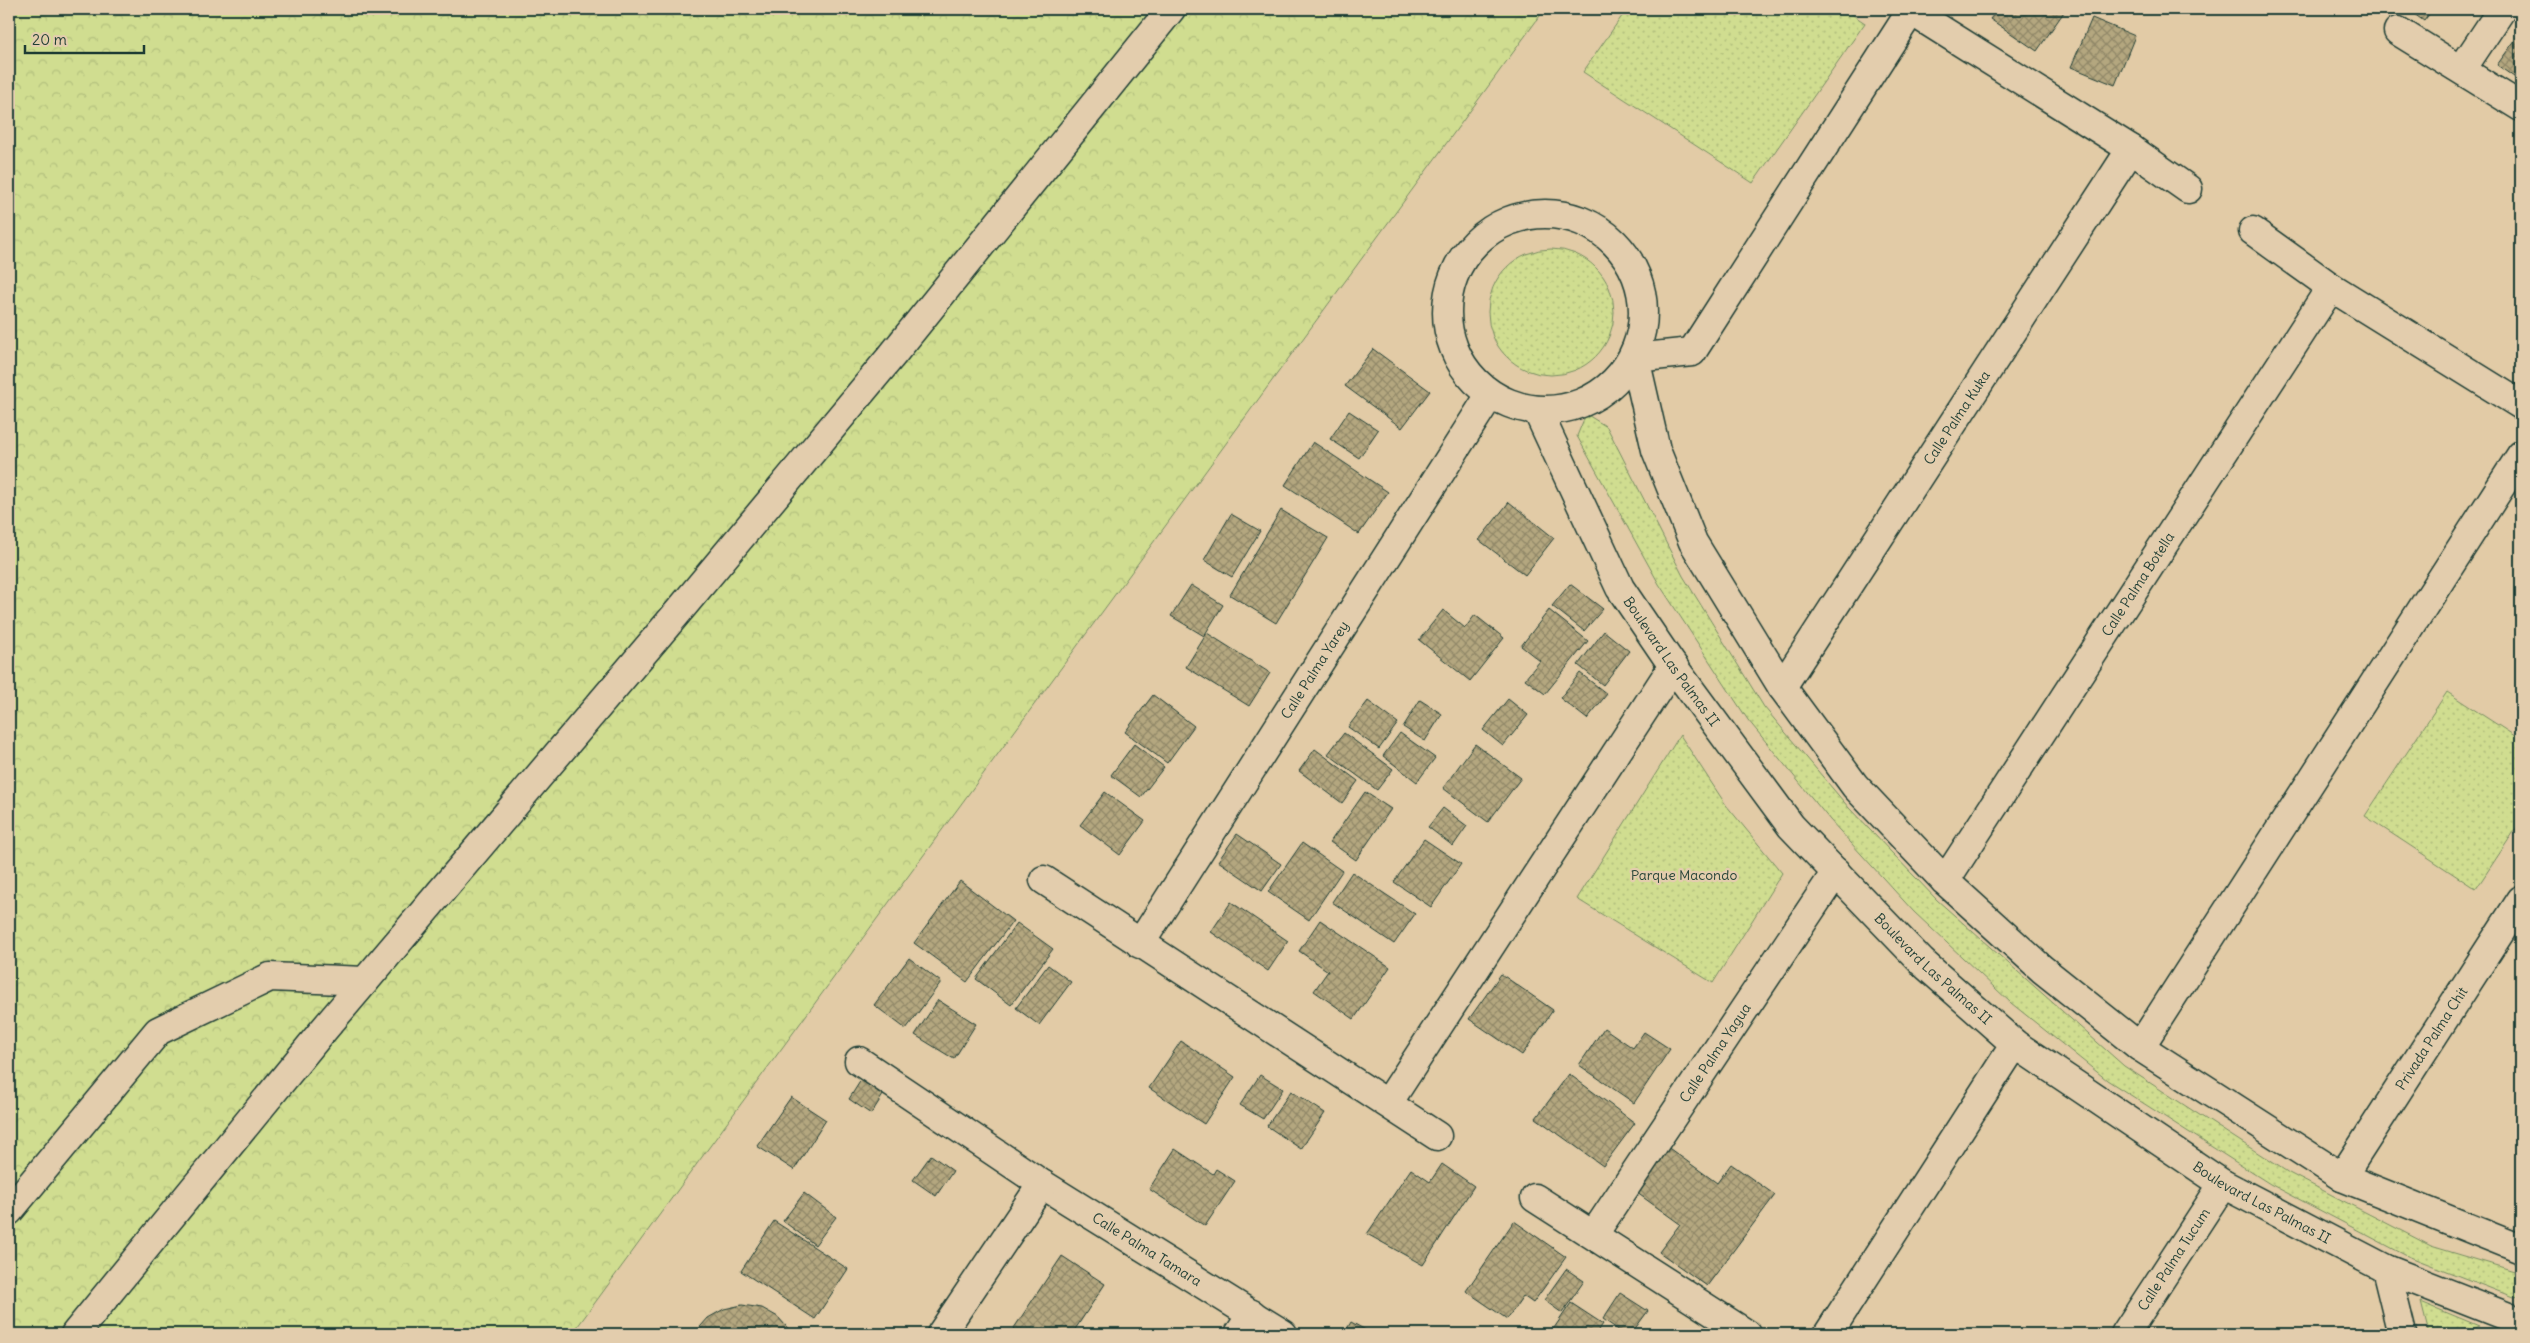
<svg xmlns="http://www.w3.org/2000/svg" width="2530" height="1343" viewBox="0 0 2530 1343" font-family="Delius,sans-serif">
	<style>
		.grass { fill: url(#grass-dots); stroke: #788d62 }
		.forest { fill: url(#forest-crowns); stroke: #788d62 }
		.building { fill: url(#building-cross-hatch); stroke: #1f3d34 }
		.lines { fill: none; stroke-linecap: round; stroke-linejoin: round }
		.street-casing { stroke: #1f3d34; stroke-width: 31 }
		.street { stroke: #e3cdad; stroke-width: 28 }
		.labels { text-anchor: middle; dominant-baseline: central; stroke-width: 4.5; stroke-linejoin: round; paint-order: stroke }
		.street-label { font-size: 14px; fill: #1f3d34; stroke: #e3cdad }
		.park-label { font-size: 14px; fill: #284539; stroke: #e3cdad }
	</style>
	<defs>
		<pattern id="grass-dots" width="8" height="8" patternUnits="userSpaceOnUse" patternTransform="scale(1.25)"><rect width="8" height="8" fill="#d0dd90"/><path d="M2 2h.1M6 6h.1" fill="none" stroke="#b2bf7d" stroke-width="1.8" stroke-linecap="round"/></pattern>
		<pattern id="forest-crowns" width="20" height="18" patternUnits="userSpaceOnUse" patternTransform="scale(1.25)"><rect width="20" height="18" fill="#d0dd90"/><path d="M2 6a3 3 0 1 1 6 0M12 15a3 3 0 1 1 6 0" fill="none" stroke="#b2bf7d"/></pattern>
		<pattern id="building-cross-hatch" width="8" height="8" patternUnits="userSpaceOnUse" patternTransform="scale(1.25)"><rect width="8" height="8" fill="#b4a77f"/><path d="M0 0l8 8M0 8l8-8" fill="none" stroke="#928969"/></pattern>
	</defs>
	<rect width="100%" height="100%" fill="#e2cba6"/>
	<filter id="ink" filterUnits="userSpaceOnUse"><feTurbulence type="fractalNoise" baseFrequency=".02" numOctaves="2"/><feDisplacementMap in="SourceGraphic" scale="10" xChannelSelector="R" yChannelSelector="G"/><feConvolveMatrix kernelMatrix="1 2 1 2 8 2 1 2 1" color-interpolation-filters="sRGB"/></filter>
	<g filter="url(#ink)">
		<path class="grass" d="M 1627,9 L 1844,9 L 1865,23 L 1753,183 L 1583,72 Z
			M1488 312a63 63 0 1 1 126 0a63 63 0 1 1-126 0Z
			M 1586,414 L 1607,427 L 1683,576 L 1764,707 L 1849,808 L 1937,900 L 2124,1066 L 2289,1173 L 2431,1246 L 2521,1273 L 2521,1296 L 2513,1297 L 2405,1255 L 2270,1184 L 2107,1080 L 2011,1003 L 1914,912 L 1830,820 L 1748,720 L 1659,584 L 1577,436 Z
			M 2447,692 L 2521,740 L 2521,821 L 2476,889 L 2365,816 Z
			M 1680,735 L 1726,805 L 1782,873 L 1713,983 L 1577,899 Z
			M 2421,1302 L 2479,1326 L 2460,1334 L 2427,1334 L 2428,1330 Z"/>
		<path class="forest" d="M 9,9 L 1545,9 L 572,1334 L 9,1334 Z"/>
		<path class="building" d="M 1998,9 L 2066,9 L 2037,51 L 1990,19 Z
			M 2407,9 L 2433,9 L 2424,21 Z
			M 2092,18 L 2135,36 L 2115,85 L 2071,67 Z
			M 2521,32 L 2521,82 L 2497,65 Z
			M 1373,349 L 1430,391 L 1402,428 L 1345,386 Z
			M 1349,411 L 1378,430 L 1359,458 L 1330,439 Z
			M 1313,442 L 1388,492 L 1359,534 L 1285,485 Z
			M 1509,502 L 1554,538 L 1525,575 L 1479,540 Z
			M 1281,510 L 1328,538 L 1276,623 L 1230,595 Z
			M 1231,514 L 1260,531 L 1232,577 L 1204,560 Z
			M 1570,584 L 1603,609 L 1584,631 L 1552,606 Z
			M 1191,585 L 1223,605 L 1204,636 L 1171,616 Z
			M 1443,610 L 1465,628 L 1475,615 L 1504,638 L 1470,681 L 1419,640 Z
			M 1549,610 L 1588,641 L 1545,694 L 1525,679 L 1540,661 L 1521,646 Z
			M 1604,631 L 1629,651 L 1603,685 L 1578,665 Z
			M 1207,633 L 1270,673 L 1249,706 L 1186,667 Z
			M 1580,673 L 1607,694 L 1587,719 L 1560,698 Z
			M 1153,695 L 1194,726 L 1167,763 L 1125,732 Z
			M 1508,699 L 1528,715 L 1503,746 L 1483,730 Z
			M 1420,700 L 1442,714 L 1425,741 L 1403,727 Z
			M 1368,701 L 1398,723 L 1379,749 L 1348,727 Z
			M 1344,733 L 1393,769 L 1377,790 L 1328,754 Z
			M 1400,733 L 1435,758 L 1417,782 L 1383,756 Z
			M 1134,744 L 1164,767 L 1141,797 L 1111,775 Z
			M 1475,744 L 1521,778 L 1488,822 L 1443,788 Z
			M 1315,749 L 1358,781 L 1342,803 L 1299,771 Z
			M 1105,792 L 1145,821 L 1120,855 L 1080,825 Z
			M 1365,792 L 1391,809 L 1356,860 L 1330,842 Z
			M 1443,808 L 1467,826 L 1453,846 L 1428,827 Z
			M 1237,834 L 1281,864 L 1262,891 L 1218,861 Z
			M 1424,839 L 1461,864 L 1431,907 L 1394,882 Z
			M 1302,843 L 1342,871 L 1309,920 L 1268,892 Z
			M 1352,872 L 1415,914 L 1394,944 L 1332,902 Z
			M 960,881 L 1013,921 L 967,982 L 914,943 Z
			M 1231,902 L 1288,941 L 1268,971 L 1211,932 Z
			M 1320,920 L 1390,967 L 1354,1019 L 1314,991 L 1328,971 L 1299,951 Z
			M 1017,923 L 1053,949 L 1011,1005 L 976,979 Z
			M 909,958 L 941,982 L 906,1029 L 874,1005 Z
			M 1048,965 L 1071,982 L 1039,1025 L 1016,1008 Z
			M 1501,974 L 1553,1010 L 1522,1055 L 1469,1019 Z
			M 938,1000 L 976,1024 L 954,1059 L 915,1035 Z
			M 1604,1028 L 1633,1048 L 1644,1032 L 1670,1049 L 1634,1103 L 1579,1065 Z
			M 1181,1041 L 1235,1077 L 1204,1124 L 1149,1088 Z
			M 1569,1074 L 1635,1123 L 1603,1166 L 1536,1118 Z
			M 1260,1075 L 1283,1089 L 1263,1119 L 1240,1105 Z
			M 861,1080 L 883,1095 L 871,1114 L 849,1099 Z
			M 1291,1091 L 1325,1113 L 1301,1149 L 1267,1126 Z
			M 791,1097 L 826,1120 L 794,1170 L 757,1146 Z
			M 1666,1146 L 1717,1183 L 1731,1164 L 1775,1195 L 1707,1286 L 1659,1252 L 1680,1224 L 1633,1190 Z
			M 1175,1149 L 1213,1174 L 1216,1169 L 1235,1181 L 1205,1226 L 1149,1189 Z
			M 931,1155 L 953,1171 L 936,1196 L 913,1180 Z
			M 1442,1164 L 1474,1186 L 1423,1265 L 1367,1234 L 1411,1169 L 1430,1182 Z
			M 804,1193 L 836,1217 L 815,1245 L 783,1221 Z
			M 774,1221 L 848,1269 L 815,1319 L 741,1271 Z
			M 1514,1221 L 1566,1257 L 1533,1303 L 1523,1296 L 1507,1319 L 1466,1291 Z
			M 1062,1256 L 1105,1284 L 1072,1334 L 1010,1334 Z
			M 1566,1269 L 1584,1281 L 1562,1313 L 1544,1300 Z
			M 1620,1293 L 1648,1311 L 1631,1334 L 1624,1334 L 1603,1319 Z
			M 1571,1303 L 1603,1324 L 1596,1334 L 1550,1334 Z
			M 742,1305 L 762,1308 L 778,1317 L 793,1334 L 694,1334 L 708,1318 L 724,1309 Z
			M 1351,1322 L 1373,1334 L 1344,1334 Z
			M 1679,1326 L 1691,1334 L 1673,1334 Z"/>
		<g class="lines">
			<g class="street-casing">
				<g id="street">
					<path d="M 1908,9 L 2131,149 L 2188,189"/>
					<path d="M 1911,11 L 1692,352 L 1635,358 L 1656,450 L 1693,542 L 1782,687 L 1855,786 L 1945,881 L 2042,969 L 2140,1047 L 2342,1177 L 2521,1249"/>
					<path d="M 2398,31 L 2521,107"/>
					<path d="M 2462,69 L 2502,9"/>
					<circle cx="1545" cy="312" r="98"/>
					<path d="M 2253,231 L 2331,287 L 2521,405"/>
					<path id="s1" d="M 1537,410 L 1620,588 L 1673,666 L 1791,826 L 1922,962 L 2015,1044 L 2223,1184 L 2386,1269 L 2521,1322"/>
					<path id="s2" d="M 1782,687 L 2131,149"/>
					<path d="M 1044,880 L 1437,1136"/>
					<path id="s3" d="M 1945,881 L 2331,287"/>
					<path id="s4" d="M 1140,944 L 1490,395"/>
					<path d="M 2140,1047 L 2521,455"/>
					<path id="s5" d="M 859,1061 L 1042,1184 L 1283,1334"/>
					<path d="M 1388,1103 L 1673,666"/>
					<path id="s6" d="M 2342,1177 L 2521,900"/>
					<path d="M 1535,1198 L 1747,1334"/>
					<path d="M 9,1211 L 158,1031 L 270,977 L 365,981"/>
					<path id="s7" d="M 1594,1234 L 1836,872"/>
					<path d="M 2386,1269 L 2402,1334"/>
					<path d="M 75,1334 L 321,1033 L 684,605 L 894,353 L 1171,9"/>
					<path d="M 941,1334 L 1042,1184"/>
					<path d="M 1239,1334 L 1252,1314"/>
					<path d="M 1828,1334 L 2015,1044"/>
					<path id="s8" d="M 2125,1334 L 2223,1184"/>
				</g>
			</g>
			<use href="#street" class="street"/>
		</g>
	</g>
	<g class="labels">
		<g class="street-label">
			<text stroke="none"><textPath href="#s2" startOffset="321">Calle Palma Kuka</textPath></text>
			<text stroke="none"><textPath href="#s3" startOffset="354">Calle Palma Botella</textPath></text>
			<text stroke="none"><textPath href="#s1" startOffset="286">Boulevard Las Palmas II</textPath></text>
			<text stroke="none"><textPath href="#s4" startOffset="325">Calle Palma Yarey</textPath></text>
			<text stroke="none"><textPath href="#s1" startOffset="691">Boulevard Las Palmas II</textPath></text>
			<text stroke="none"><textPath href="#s6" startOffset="165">Privada Palma Chit</textPath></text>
			<text stroke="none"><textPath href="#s7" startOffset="218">Calle Palma Yagua</textPath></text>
			<text stroke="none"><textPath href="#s1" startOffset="1096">Boulevard Las Palmas II</textPath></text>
			<text stroke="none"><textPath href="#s5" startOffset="344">Calle Palma Tamara</textPath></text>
			<text stroke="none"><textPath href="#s8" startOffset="89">Calle Palma Tucum</textPath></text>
		</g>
		<g class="park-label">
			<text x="1684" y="875">Parque Macondo</text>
		</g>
	</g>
	<rect width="2530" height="1343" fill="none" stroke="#e3cdad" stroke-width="30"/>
	<rect x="15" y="15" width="2500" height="1313" fill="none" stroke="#1f3d34" stroke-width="2" filter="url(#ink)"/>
	<path d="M25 45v8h119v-8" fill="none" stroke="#1f3d34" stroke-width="2.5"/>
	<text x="32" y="45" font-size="15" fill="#1f3d34" stroke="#e3cdad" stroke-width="4" paint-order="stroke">20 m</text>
</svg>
